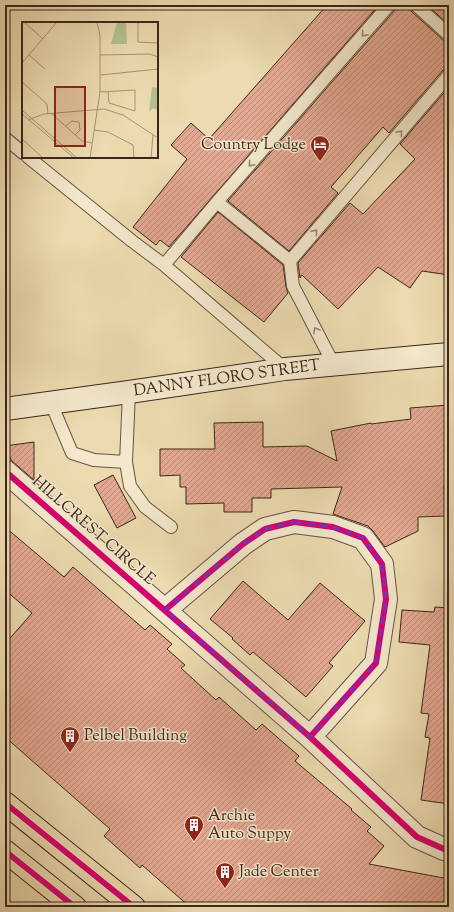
<svg xmlns="http://www.w3.org/2000/svg" width="454" height="912" viewBox="0 0 454 912" font-family="'Sorts Mill Goudy',serif">
	<style>
		.building { fill: url(#building-hatch); stroke: #3d251c }
		.lines { fill: none; stroke-linecap: round; stroke-linejoin: round }
		.lane-casing { stroke: #695241; stroke-width: 14 }
		.street-casing { stroke: #695241; stroke-width: 24 }
		.secondary-casing { stroke: #3d251c; stroke-width: 24 }
		.primary-casing { stroke: #3d251c; stroke-width: 24 }
		.lane { stroke: #f3e8cc; stroke-width: 12 }
		.street { stroke: #f3e8cc; stroke-width: 22 }
		.secondary { stroke: #f3e8cc; stroke-width: 22 }
		.primary { stroke: #ecdbb0; stroke-width: 22 }
		.cycleway-casing { stroke: #f3e8cc; stroke-width: 8 }
		.cycleway { stroke: #d6006c; stroke-width: 6 }
		.oneway { stroke: #988674 }
		.marked { fill: none; stroke: #7b2cbf; stroke-width: 3; stroke-dasharray: 8 5; stroke-linejoin: round }
		.labels { text-anchor: middle; dominant-baseline: central; stroke-width: 3; stroke-linejoin: round; paint-order: stroke }
		.poi-label { font-size: 16px; fill: #3d251c; stroke: #f3e8cc; text-anchor: start }
		.street-label { font-size: 16px; fill: #3d251c; stroke: #f3e8cc }
		.inset-road { fill: none; stroke: #a69275; stroke-width: 1 }
		.view { fill: #8f2418; fill-opacity: 0.15; stroke: #8f2418; stroke-width: 2 }
		.inset-edge { fill: none; stroke: #3d251c; stroke-width: 2 }
	</style>
	<defs>
		<pattern id="building-hatch" width="6" height="6" patternUnits="userSpaceOnUse"><rect width="6" height="6" fill="#e3a891"/><path d="M-1 1l2-2M0 6l6-6M5 7l2-2" fill="none" stroke="#b98976"/></pattern>
	</defs>
	<rect width="100%" height="100%" fill="#ecdbb0"/>
	<filter id="stains"><feTurbulence type="fractalNoise" baseFrequency=".005" numOctaves="4"/><feColorMatrix values="0 0 0 0 .2 0 0 0 0 .09 0 0 0 0 .02 0 0 0 .5 -.17"/></filter>
	<radialGradient id="worn" r=".72"><stop offset=".6" stop-color="#630" stop-opacity="0"/><stop offset="1" stop-color="#630" stop-opacity=".3"/></radialGradient>
	<path class="building" d="M 327,5 L 379,5 L 169,247 L 160,240 L 156,245 L 133,227 L 187,159 L 171,145 L 191,123 L 209,139 Z
		M 396,5 L 409,5 L 411,11 L 444,41 L 449,42 L 449,68 L 443,70 L 389,133 L 383,127 L 331,187 L 338,193 L 289,251 L 228,201 L 395,10 Z
		M 427,5 L 449,5 L 449,25 Z
		M 449,87 L 449,275 L 422,271 L 410,288 L 378,267 L 338,309 L 302,275 L 300,278 L 298,263 L 350,203 L 363,214 L 415,159 L 400,144 Z
		M 218,212 L 283,265 L 286,287 L 288,293 L 264,322 L 181,257 Z
		M 449,405 L 449,482 L 444,485 L 445,516 L 418,517 L 418,531 L 385,547 L 373,531 L 368,526 L 333,514 L 342,487 L 271,489 L 271,498 L 252,498 L 252,512 L 224,512 L 224,503 L 186,504 L 186,487 L 180,487 L 180,475 L 160,476 L 160,449 L 215,449 L 214,423 L 263,422 L 263,447 L 307,446 L 337,461 L 331,431 L 371,423 L 371,424 L 411,419 L 410,408 Z
		M 34,442 L 34,480 L 12,461 L 5,449 L 5,446 Z
		M 113,475 L 136,518 L 117,528 L 94,485 Z
		M 5,527 L 64,577 L 73,567 L 145,630 L 150,625 L 172,644 L 167,649 L 185,665 L 181,668 L 216,700 L 219,697 L 256,730 L 262,724 L 299,756 L 295,761 L 352,809 L 351,810 L 371,827 L 367,831 L 384,846 L 369,864 L 449,879 L 449,907 L 190,907 L 142,865 L 140,868 L 104,836 L 110,829 L 5,737 L 5,644 L 32,613 L 5,590 Z
		M 243,581 L 288,620 L 320,583 L 365,621 L 329,663 L 333,666 L 306,697 L 253,652 L 250,655 L 232,639 L 233,638 L 210,619 Z
		M 435,607 L 449,608 L 449,804 L 421,800 L 430,738 L 425,737 L 429,714 L 421,713 L 430,645 L 399,642 L 402,610 L 434,612 Z"/>
	<g class="lines">
		<g class="lane-casing">
			<path id="lane" d="M 416,5 L 449,35
				M 5,138 L 23,153
				M 28,157 L 132,241 L 164,265 L 285,369
				M 217,202 L 290,261 L 293,286 L 334,365
				M 290,261 L 449,75
				M 164,265 L 217,202 L 389,5
				M 129,392 L 126,462 L 130,486 L 145,507 L 171,527
				M 51,403 L 72,453 L 94,460 L 126,462"/>
		</g>
		<g class="street-casing">
			<path id="street" d="M 5,471 L 310,737 L 417,837 L 444,849 L 449,850
				M 165,610 L 243,544 L 265,529 L 294,522 L 333,527 L 363,538 L 382,564 L 386,599 L 376,663 L 310,737"/>
		</g>
		<g class="secondary-casing">
			<path id="secondary" d="M 5,409 L 129,392 L 285,369 L 449,354"/>
		</g>
		<g class="primary-casing">
			<path id="primary" d="M 5,803 L 134,907
				M 5,851 L 75,907"/>
		</g>
		<use href="#lane" class="lane"/>
		<use href="#street" class="street"/>
		<use href="#secondary" class="secondary"/>
		<use href="#primary" class="primary"/>
		<g class="cycleway-casing">
			<path id="cycleway" d="M 5,471 L 310,737 L 417,837 L 444,849 L 449,850
				M 165,610 L 243,544 L 265,529 L 294,522 L 333,527 L 363,538 L 382,564 L 386,599 L 376,663 L 310,737
				M 5,803 L 134,907
				M 5,851 L 75,907"/>
		</g>
		<use href="#cycleway" class="cycleway"/>
	</g>
	<defs><path id="oneway-chevron" d="M-2-3.5L2.5 0L-2 3.5" fill="none" stroke-width="1.6" stroke-linecap="round" stroke-linejoin="round"/></defs>
	<g class="oneway">
		<use href="#oneway-chevron" transform="translate(364 34) rotate(131)"/>
		<use href="#oneway-chevron" transform="translate(400 133) rotate(-49)"/>
		<use href="#oneway-chevron" transform="translate(251 164) rotate(131)"/>
		<use href="#oneway-chevron" transform="translate(315 232) rotate(-49)"/>
		<use href="#oneway-chevron" transform="translate(316 330) rotate(-118)"/>
	</g>
	<path class="marked" d="M 294,522 L 333,527 L 363,538 L 382,564 L 386,599 L 376,663 L 310,737 L 165,610 L 243,544 L 265,529 Z"/>
	<defs>
		<g id="hotel-pin" transform="scale(1)"><path d="M0 17L-7.5 6A9.5 9.5 0 1 1 7.5 6Z" fill="#8f2418" stroke="#f3e8cc"/><path d="M-6-4.5h1.5V1H6V5H4.5V3h-9V5H-6ZM-4 0a1.8 1.8 0 1 1 3.6 0ZM.5 0V-2.5h3Q6-2.5 6 0Z" fill="#fff"/></g>
		<g id="building-pin" transform="scale(1)"><path d="M0 17L-7.5 6A9.5 9.5 0 1 1 7.5 6Z" fill="#8f2418" stroke="#f3e8cc"/><path d="M-4-6H4V6H1V3H-1V6H-4ZM-2.5-4.3h1.7v1.8h-1.7ZM.8-4.3h1.7v1.8H.8ZM-2.5-1h1.7V.8h-1.7ZM.8-1h1.7V.8H.8Z" fill="#fff"/></g>
	</defs>
	<g fill-rule="evenodd">
		<use href="#hotel-pin" x="320" y="145"/>
		<use href="#building-pin" x="70" y="736"/>
		<use href="#building-pin" x="194" y="825"/>
		<use href="#building-pin" x="225" y="872"/>
	</g>
	<g class="labels">
		<g class="poi-label">
			<text x="306" y="145" text-anchor="end">Country Lodge</text>
			<text x="84" y="736">Pelbel Building</text>
			<text x="208" y="816">Archie<tspan x="208" dy="18">Auto Suppy</tspan></text>
			<text x="239" y="872">Jade Center</text>
		</g>
		<g class="street-label">
			<text transform="translate(227 379) rotate(-8)">DANNY FLORO STREET</text>
			<text transform="translate(93 531) rotate(41)">HILLCREST CIRCLE</text>
		</g>
	</g>
	<g transform="translate(22 22)">
		<rect width="136" height="136" fill="#ecdbb0"/>
		<path d="M 95,0 L 104,0 L 105,22 L 89,22 Z" fill="#b1c191"/>
		<path d="M 130,65 L 136,66 L 136,88 L 131,86 L 127,90 Z" fill="#b1c191"/>
		<path class="inset-road" d="M 2,0 L 21,17M 116,0 L 116,20 L 136,21M 7,33 L 23,47M 78,33 L 128,32 L 136,35M 0,41 L 35,0M 79,53 L 136,47M 0,60 L 25,82 L 26,92M 78,70 L 113,68 L 113,89 L 87,81 L 86,70M 0,88 L 55,136M 0,92 L 52,136M 30,92 L 60,119 L 70,121M 6,98 L 22,92 L 82,87 L 101,93 L 136,116M 44,104 L 50,99 L 57,100 L 58,108 L 53,113M 72,108 L 86,110 L 111,123 L 112,136M 0,117 L 21,136M 68,136 L 78,70 L 78,14 L 75,0M 129,136 L 131,113"/>
		<path class="view" d="M 33,65 L 63,65 L 63,124 L 33,124 Z"/>
		<rect width="136" height="136" class="inset-edge"/>
	</g>
	<rect width="454" height="912" fill="none" stroke="#ecdbb0" stroke-width="20"/>
	<rect x="6" y="6" width="442" height="900" fill="none" stroke="#3d251c" stroke-width="2"/>
	<rect x="10" y="10" width="434" height="892" fill="none" stroke="#3d251c"/>
	<rect width="100%" height="100%" filter="url(#stains)"/>
	<rect width="100%" height="100%" fill="url(#worn)"/>
</svg>
